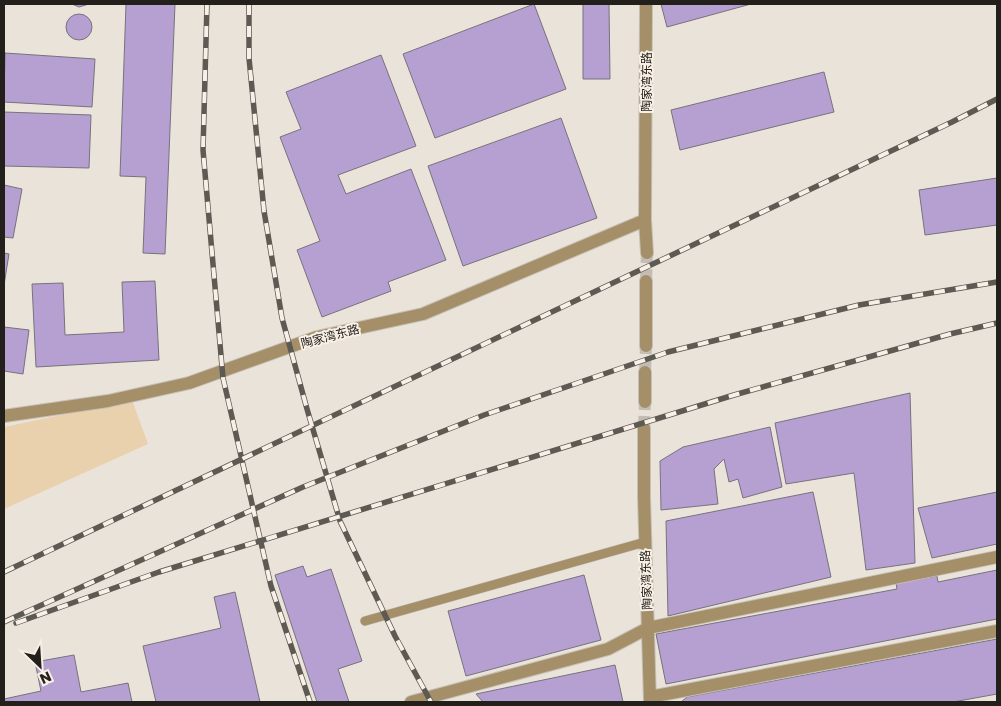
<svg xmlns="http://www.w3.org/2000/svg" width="1001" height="706" viewBox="0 0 1001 706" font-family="Poppins,'Noto Sans SC',sans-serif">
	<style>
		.green { fill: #ead1ad }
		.building { fill: #b6a0d1; stroke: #77727d }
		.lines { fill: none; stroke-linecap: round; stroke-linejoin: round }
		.street-tunnel { stroke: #c2bcb3; stroke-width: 12; stroke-dasharray: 12 6; stroke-linecap: butt }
		.lane-casing { stroke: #c6c0b7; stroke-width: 10 }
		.street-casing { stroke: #c6c0b7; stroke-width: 14 }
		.lane { stroke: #a48f68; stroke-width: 9 }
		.street { stroke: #a48f68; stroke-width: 12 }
		.rail-casing { stroke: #5d5953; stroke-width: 5.5 }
		.rail { stroke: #f8f0e6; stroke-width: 4; stroke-dasharray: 11; stroke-linecap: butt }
		.labels { text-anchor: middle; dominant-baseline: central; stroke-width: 4; stroke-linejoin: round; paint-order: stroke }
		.street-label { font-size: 12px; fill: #23201c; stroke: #f8f0e6 }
	</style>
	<rect width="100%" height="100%" fill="#eae3d9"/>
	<path class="green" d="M 132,400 L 148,444 L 4,509 L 4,427 Z"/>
	<path class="building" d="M 72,4 L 89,4 L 79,7 Z
		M 126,4 L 175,4 L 165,254 L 143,253 L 146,177 L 120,176 Z
		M 534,4 L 566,89 L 435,138 L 403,54 Z
		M 583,4 L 609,4 L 610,79 L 583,79 Z
		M 661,4 L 751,4 L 667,27 Z
		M66 27a13 13 0 1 1 26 0a13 13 0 1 1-26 0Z
		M 5,53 L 95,59 L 92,107 L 4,102 Z
		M 381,55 L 416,146 L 338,175 L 346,194 L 411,169 L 446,260 L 388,282 L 391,291 L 322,317 L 297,250 L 320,241 L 280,137 L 301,129 L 286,92 Z
		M 824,72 L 834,112 L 680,150 L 671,110 Z
		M 4,112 L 91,115 L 89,168 L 4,166 Z
		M 561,118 L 597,218 L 463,266 L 428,166 Z
		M 997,178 L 997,225 L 925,235 L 919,190 Z
		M 4,185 L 22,189 L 13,238 L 4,237 Z
		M 4,253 L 9,254 L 4,285 Z
		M 155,281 L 159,360 L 36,367 L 32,284 L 63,283 L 65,335 L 124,332 L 122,282 Z
		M 4,327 L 29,330 L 23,374 L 4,371 Z
		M 910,393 L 915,563 L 866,570 L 854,473 L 786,484 L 775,423 Z
		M 770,427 L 782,487 L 743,498 L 738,479 L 729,482 L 724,459 L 714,469 L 718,504 L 661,510 L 660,461 L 683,447 Z
		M 813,492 L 831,577 L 668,616 L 666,521 Z
		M 997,492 L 997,544 L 932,558 L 918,508 Z
		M 303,566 L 307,577 L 331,569 L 362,661 L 338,669 L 349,702 L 317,702 L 275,575 Z
		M 997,570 L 997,619 L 666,684 L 656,634 L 897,589 L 896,583 L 937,576 L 938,582 Z
		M 584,575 L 601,640 L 466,676 L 448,611 Z
		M 235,592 L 260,702 L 156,702 L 143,646 L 221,628 L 214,597 Z
		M 997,639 L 997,694 L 953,702 L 681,702 L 687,697 Z
		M 74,655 L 81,692 L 128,683 L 132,702 L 4,702 L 4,699 L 41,691 L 35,662 Z
		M 615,665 L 623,702 L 483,702 L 476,694 Z"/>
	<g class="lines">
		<path class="street-tunnel" d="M 646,281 L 647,253
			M 645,372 L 646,346
			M 644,428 L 645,402"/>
		<g class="lane-casing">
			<path id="lane" d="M 365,621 L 645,542"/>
		</g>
		<g class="street-casing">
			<path id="street" d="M 645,220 L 647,253
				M 646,346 L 646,281
				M 645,402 L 645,372
				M 4,416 L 108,401 L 189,383 L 317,337 L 423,314 L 645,220 L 646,4
				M 644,428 L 644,497 L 650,702
				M 650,697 L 997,631
				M 411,702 L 608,649 L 648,628 L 997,557"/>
		</g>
		<use href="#lane" class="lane"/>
		<use href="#street" class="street"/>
		<g class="rail-casing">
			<path id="rail" d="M 207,4 L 203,150 L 223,378 L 271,586 L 310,702
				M 249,4 L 249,58 L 264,211 L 282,318 L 307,409 L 340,521 L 395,636 L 431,702
				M 4,572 L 952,122 L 997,99
				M 4,622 L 303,487 L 484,415 L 668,352 L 859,305 L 997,282
				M 16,623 L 159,572 L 734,395 L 950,334 L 997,323"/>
		</g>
		<use href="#rail" class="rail"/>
	</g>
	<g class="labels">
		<g class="street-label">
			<text transform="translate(646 82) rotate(-90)">陶家湾东路</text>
			<text transform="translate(330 336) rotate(-15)">陶家湾东路</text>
			<text transform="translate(646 580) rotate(-92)">陶家湾东路</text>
		</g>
	</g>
	<rect width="1001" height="706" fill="none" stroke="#23201c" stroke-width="10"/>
	<g transform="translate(40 666) rotate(155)" stroke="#f8f0e6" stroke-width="4" paint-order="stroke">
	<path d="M0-4L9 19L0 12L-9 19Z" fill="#23201c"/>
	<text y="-8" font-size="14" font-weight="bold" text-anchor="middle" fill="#23201c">N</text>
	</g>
</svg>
